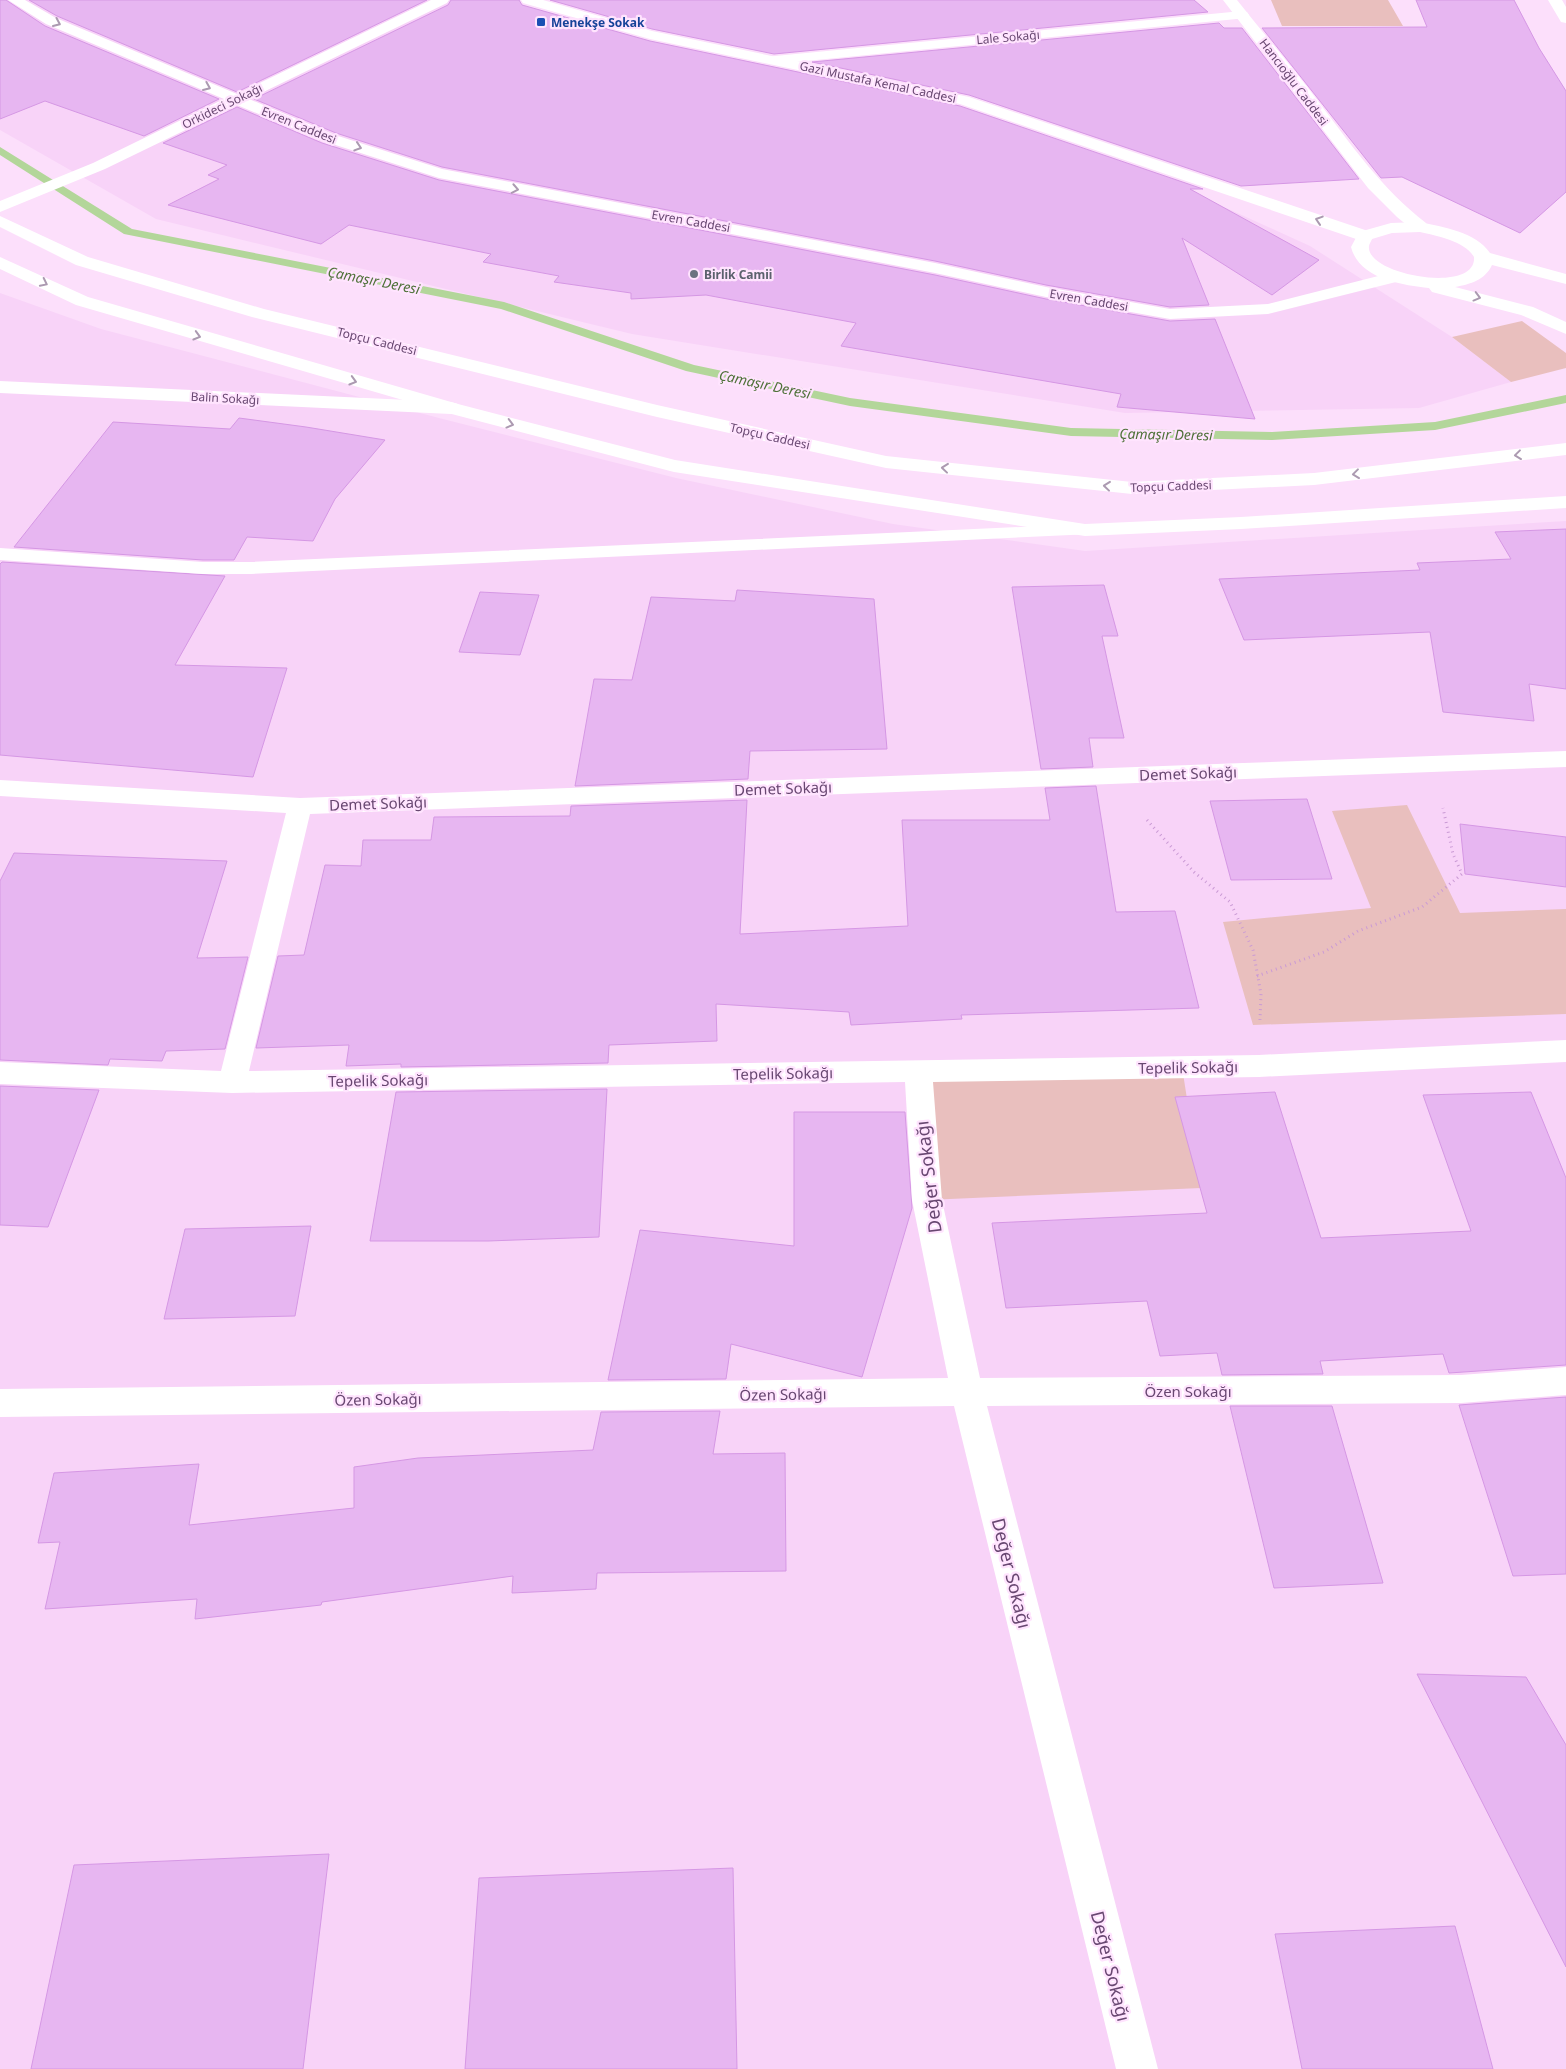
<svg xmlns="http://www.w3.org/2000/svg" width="1566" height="2069" viewBox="0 0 1566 2069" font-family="'Noto Sans',sans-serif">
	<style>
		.residential { fill: #f8d3f8 }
		.green { fill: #e9bfbe }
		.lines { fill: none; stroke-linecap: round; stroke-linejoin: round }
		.stream { fill: #b3d69a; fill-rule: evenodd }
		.building { fill: #e7b6f1; stroke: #d597e4 }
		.path { stroke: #ca9ad5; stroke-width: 3; stroke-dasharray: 1 4; stroke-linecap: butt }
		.minor { fill: #fff; fill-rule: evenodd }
		.tertiary { fill: #fff; fill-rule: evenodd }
		.secondary { fill: #fff; fill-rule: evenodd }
		.oneway { stroke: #ac9ab1 }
		.transit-dot { fill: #1a4fb4; stroke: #ffe4fe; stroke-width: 2 }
		.worship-dot { fill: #6b7280; stroke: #ffe4fe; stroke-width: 2 }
		.labels { text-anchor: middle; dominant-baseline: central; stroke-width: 4.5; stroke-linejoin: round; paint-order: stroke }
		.far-transit-label { font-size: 12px; font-weight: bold; fill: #164399; stroke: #ffe4fe; text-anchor: start }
		.far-street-label { font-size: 12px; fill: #684771; stroke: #ffe4fe }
		.far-worship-label { font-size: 12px; font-weight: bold; fill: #5b616d; stroke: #ffe4fe; text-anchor: start }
		.far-water-label { font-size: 14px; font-style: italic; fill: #4f7139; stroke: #ffe4fe }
		.street-label { font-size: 15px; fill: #684771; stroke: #ffe4fe }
		.near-street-label { font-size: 18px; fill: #684771; stroke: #ffe4fe }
	</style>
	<rect width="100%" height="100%" fill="#fcdffb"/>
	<path class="residential" d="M 0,0 L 505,0 L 615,34 L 949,103 L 1138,168 L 1310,246 L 1452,337 L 1511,382 L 1419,408 L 1125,413 L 632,334 L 156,219 L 0,130 Z
		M 0,293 L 101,329 L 439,418 L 676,478 L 893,524 L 1085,551 L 1566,521 L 1566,2069 L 0,2069 Z"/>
	<path class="green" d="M 1271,0 L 1388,0 L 1403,26 L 1282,26 Z
		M 1522,321 L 1566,353 L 1566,368 L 1511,382 L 1452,337 Z
		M 1407,805 L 1460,913 L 1566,909 L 1566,1014 L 1253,1025 L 1223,922 L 1371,908 L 1332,811 Z
		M 1182,1067 L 1201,1188 L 927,1200 L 918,1071 Z"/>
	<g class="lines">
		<path class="stream" d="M 0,147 L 132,229 L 504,302 L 694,365 L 850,398 L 1071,428 L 1272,432 L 1435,422 L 1566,395 L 1566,403 L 1435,430 L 1272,440 L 1071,436 L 850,406 L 686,371 L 501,309 L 124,234 L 0,155 Z"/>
	</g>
	<path class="building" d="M 0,0 L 6,0 L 45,26 L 219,99 L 144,136 L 45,101 L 0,119 Z
		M 29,0 L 427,0 L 237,92 L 57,16 Z
		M 451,0 L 519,0 L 522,5 L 650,41 L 960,106 L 1203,189 L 1190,189 L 1319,260 L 1272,295 L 1182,238 L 1209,305 L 1170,307 L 1046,285 L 935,261 L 442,167 L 336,133 L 254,99 L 448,5 Z
		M 550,0 L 1194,0 L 1208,12 L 774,54 L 652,29 Z
		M 1416,0 L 1514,0 L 1539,48 L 1566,91 L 1566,192 L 1520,233 L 1402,177 L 1381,178 L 1262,28 L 1427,27 Z
		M 1219,23 L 1224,28 L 1242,28 L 1359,179 L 1241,186 L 969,95 L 812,62 Z
		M 237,107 L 322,143 L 439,180 L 935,275 L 1046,299 L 1170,321 L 1215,319 L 1255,419 L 1117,407 L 1121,394 L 841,346 L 856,323 L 706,295 L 631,299 L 631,293 L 554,282 L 559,276 L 483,262 L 491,254 L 349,225 L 321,244 L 168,205 L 219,179 L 208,175 L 227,165 L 163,143 Z
		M 239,418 L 306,427 L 385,440 L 335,499 L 313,541 L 247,537 L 234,560 L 203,560 L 14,547 L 113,422 L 230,429 Z
		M 1566,529 L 1566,689 L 1529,684 L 1534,721 L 1443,712 L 1430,632 L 1244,640 L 1219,579 L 1420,570 L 1417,563 L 1511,559 L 1495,532 Z
		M 2,562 L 225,576 L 175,665 L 287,668 L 253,777 L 0,755 L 0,564 Z
		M 1104,585 L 1118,636 L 1102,636 L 1124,738 L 1089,738 L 1093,767 L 1041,769 L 1012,587 Z
		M 737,590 L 874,599 L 887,749 L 750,751 L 748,779 L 575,786 L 594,679 L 632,680 L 651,597 L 735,601 Z
		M 480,592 L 539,595 L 520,655 L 459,652 Z
		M 1096,786 L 1116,912 L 1175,911 L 1199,1008 L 961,1015 L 962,1019 L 851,1025 L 849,1012 L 716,1004 L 717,1041 L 609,1045 L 608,1063 L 401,1067 L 401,1064 L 346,1066 L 349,1045 L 256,1048 L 278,956 L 304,955 L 325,865 L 361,866 L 363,840 L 431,840 L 434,817 L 570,816 L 571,806 L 747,800 L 740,934 L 908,926 L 902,820 L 1050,820 L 1045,788 Z
		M 1307,799 L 1332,879 L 1231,880 L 1210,801 Z
		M 1460,824 L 1566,837 L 1566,887 L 1465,874 Z
		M 14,853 L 227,861 L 197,958 L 248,957 L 225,1049 L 166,1051 L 162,1061 L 110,1059 L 108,1065 L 0,1060 L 0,881 Z
		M 0,1086 L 99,1090 L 48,1227 L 0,1225 Z
		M 607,1089 L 599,1237 L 488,1241 L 370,1241 L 396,1092 Z
		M 1275,1092 L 1321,1238 L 1471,1231 L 1423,1095 L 1531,1092 L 1566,1178 L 1566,1365 L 1449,1373 L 1443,1354 L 1320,1361 L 1323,1374 L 1222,1375 L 1217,1353 L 1160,1356 L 1147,1301 L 1006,1308 L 992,1223 L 1207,1213 L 1175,1097 Z
		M 794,1112 L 905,1112 L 912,1208 L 862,1377 L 731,1344 L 726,1379 L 608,1380 L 640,1230 L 794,1246 Z
		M 311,1226 L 295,1316 L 164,1319 L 185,1229 Z
		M 1566,1397 L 1566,1574 L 1513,1576 L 1459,1405 Z
		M 1230,1406 L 1332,1406 L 1383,1583 L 1274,1588 Z
		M 720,1411 L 713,1454 L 785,1453 L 786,1571 L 597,1573 L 596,1589 L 512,1593 L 513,1576 L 322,1602 L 321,1605 L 195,1619 L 197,1599 L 45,1609 L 60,1542 L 38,1543 L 54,1473 L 199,1464 L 189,1525 L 354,1508 L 354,1467 L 418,1458 L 593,1450 L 601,1412 Z
		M 1417,1674 L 1526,1677 L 1566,1745 L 1566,1967 Z
		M 329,1854 L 303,2069 L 31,2069 L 74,1865 Z
		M 733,1868 L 737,2069 L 465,2069 L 479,1878 Z
		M 1455,1926 L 1493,2069 L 1302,2069 L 1275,1934 Z"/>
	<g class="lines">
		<path class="path" d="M 1147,820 L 1194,872 L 1230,902 L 1253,950 L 1261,994 L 1260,1020
			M 1257,976 L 1324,952 L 1358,931 L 1422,907 L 1462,874 L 1453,854 L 1443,808"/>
		<path class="minor" d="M 8,0 L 25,0 L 56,18 L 237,94 L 431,0 L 449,0 L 447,3 L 249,99 L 335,135 L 442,169 L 935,263 L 1046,287 L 1170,309 L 1268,304 L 1394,272 L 1400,273 L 1403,277 L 1400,281 L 1268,314 L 1170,319 L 1046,297 L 935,273 L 439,178 L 323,141 L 237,105 L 105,169 L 0,212 L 0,201 L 93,163 L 224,99 L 46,24 Z
			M 1242,11 L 1247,12 L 1249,15 L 1247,18 L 775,64 L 770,63 L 768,60 L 770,57 L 775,56 Z
			M 0,381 L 451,402 L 458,404 L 461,408 L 458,412 L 451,414 L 0,393 Z
			M 1085,524 L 1092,526 L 1095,530 L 1092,534 L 251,574 L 203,574 L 0,560 L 0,548 L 203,562 L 251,562 Z
			M 1566,751 L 1566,767 L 310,814 L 249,1071 L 1259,1055 L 1566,1040 L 1566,1062 L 1259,1077 L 933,1082 L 942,1200 L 980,1378 L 1461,1375 L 1566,1367 L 1566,1395 L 1461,1403 L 987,1406 L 1158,2069 L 1116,2069 L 954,1406 L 0,1417 L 0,1389 L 948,1378 L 912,1200 L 905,1082 L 232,1093 L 0,1084 L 0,1062 L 221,1071 L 286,813 L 0,796 L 0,780 L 300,798 Z"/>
		<path class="tertiary" d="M 521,0 L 543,0 L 652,31 L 969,97 L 1371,232 L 1373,236 L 1371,240 L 1359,240 L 960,104 L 650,39 L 523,3 Z
			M 1223,0 L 1237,0 C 1264,34 1292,67 1318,101 C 1352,146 1382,189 1426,223 L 1428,227 L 1426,231 L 1414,231 L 1397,217 L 1368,188 Z
			M 0,216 L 88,257 L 264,309 L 657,405 L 886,456 L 1132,482 L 1314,473 L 1566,443 L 1566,455 L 1314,485 L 1132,494 L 886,468 L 657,417 L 252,317 L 76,265 L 0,227 Z
			M 0,257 L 88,297 L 458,404 L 675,460 L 1085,524 L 1241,517 L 1566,496 L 1566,508 L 1241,529 L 1085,536 L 674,472 L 444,412 L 76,305 L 0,269 Z"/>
		<path class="secondary" d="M 1548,0 L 1562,0 L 1566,7 L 1566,23 L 1561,22 Z
			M 1420,222 C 1443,227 1476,232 1490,253 L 1566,274 L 1566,284 L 1492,265 C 1485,280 1471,284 1455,287 L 1533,307 L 1566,322 L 1566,334 L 1521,315 L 1432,292 L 1429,288 C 1402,285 1359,279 1351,247 L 1359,232 L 1391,223 ZM 1420,232 C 1437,236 1465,241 1474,257 C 1477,295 1365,275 1369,246 C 1369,244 1371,242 1372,239 L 1392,233 Z"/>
	</g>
	<defs><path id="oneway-chevron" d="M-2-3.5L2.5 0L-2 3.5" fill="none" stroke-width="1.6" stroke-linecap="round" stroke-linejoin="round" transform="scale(1.25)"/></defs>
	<g class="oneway">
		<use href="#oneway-chevron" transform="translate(57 23) rotate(24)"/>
		<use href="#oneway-chevron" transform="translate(207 87) rotate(23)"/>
		<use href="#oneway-chevron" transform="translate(358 147) rotate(18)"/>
		<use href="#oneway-chevron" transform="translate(515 189) rotate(11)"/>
		<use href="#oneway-chevron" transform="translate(1319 220) rotate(-162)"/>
		<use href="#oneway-chevron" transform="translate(44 283) rotate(26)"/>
		<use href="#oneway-chevron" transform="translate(1477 297) rotate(15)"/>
		<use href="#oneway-chevron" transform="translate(197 336) rotate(16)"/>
		<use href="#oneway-chevron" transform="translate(353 381) rotate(16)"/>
		<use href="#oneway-chevron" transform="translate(510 424) rotate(15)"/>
		<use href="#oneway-chevron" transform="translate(1518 455) rotate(173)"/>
		<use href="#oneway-chevron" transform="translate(945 468) rotate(-174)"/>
		<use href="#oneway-chevron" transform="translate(1356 474) rotate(173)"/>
		<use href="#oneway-chevron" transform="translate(1107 486) rotate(-174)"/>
	</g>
	<rect class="transit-dot" x="536" y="17" width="10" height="10" rx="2.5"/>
	<circle class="worship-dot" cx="694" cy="274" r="5"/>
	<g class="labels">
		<g class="far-transit-label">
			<text x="551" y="22">Menekşe Sokak</text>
		</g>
		<g class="far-street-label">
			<text transform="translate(1008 37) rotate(-5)">Lale Sokağı</text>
			<text transform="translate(878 82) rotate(12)">Gazi Mustafa Kemal Caddesi</text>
			<text transform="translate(1294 82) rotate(53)">Hancıoğlu Caddesi</text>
			<text transform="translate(222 106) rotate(-26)">Orkideci Sokağı</text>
			<text transform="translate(299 125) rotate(22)">Evren Caddesi</text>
			<text transform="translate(691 221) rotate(10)">Evren Caddesi</text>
			<text transform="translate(1089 300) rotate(10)">Evren Caddesi</text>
			<text transform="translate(377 341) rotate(14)">Topçu Caddesi</text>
			<text transform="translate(225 398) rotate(3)">Balin Sokağı</text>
			<text transform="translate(770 436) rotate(13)">Topçu Caddesi</text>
			<text transform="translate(1171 486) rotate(-2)">Topçu Caddesi</text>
		</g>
		<g class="far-worship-label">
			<text x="704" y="274">Birlik Camii</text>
		</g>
		<g class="far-water-label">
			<text transform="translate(374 280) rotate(11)">Çamaşır Deresi</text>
			<text transform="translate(765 384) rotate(12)">Çamaşır Deresi</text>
			<text transform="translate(1166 434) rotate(1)">Çamaşır Deresi</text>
		</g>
		<g class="street-label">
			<text transform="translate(1188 773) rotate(-2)">Demet Sokağı</text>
			<text transform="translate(783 788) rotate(-2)">Demet Sokağı</text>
			<text transform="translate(378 803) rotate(-2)">Demet Sokağı</text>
			<text transform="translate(1188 1067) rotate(-1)">Tepelik Sokağı</text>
			<text transform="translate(783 1073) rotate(-1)">Tepelik Sokağı</text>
			<text transform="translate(378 1080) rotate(-1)">Tepelik Sokağı</text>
			<text x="1188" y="1391">Özen Sokağı</text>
			<text transform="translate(783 1394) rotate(-1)">Özen Sokağı</text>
			<text transform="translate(378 1399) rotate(-1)">Özen Sokağı</text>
		</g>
		<g class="near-street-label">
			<text transform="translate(928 1177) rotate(-97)">Değer Sokağı</text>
			<text transform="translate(1012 1573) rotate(76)">Değer Sokağı</text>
			<text transform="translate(1111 1966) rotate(76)">Değer Sokağı</text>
		</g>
	</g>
</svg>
